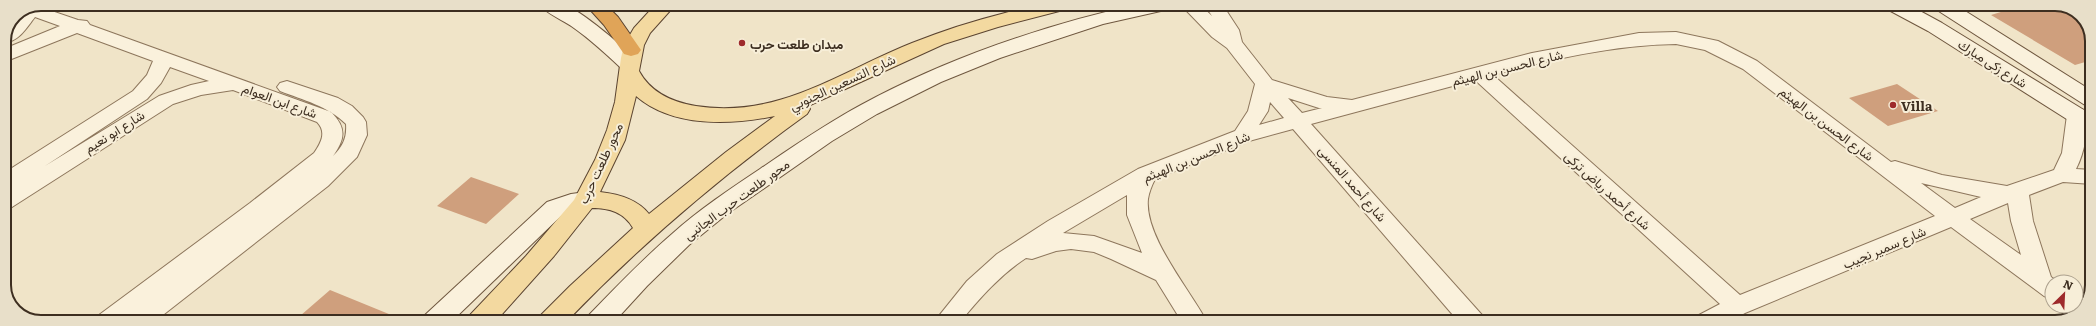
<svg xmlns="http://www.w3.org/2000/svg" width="2096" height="326" viewBox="0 0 2096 326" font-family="Literata,Vazirmatn,serif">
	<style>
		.building { fill: #cf9f7d }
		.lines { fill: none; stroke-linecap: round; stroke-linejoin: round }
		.street-casing { stroke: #8d765c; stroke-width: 2 }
		.secondary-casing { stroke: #6f573f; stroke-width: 2 }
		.primary-casing { stroke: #5b4430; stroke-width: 2 }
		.highway-casing { stroke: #5b4430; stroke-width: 2 }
		.street { fill: #faf1dc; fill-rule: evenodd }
		.secondary { fill: #faf1dc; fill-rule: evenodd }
		.primary { fill: #f3d9a0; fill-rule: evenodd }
		.highway { fill: #e0a458; fill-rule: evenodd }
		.rail { stroke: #3d2e20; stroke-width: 3; stroke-dasharray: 7 7; stroke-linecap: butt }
		.poi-dot { fill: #9e2a2b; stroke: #f7eed8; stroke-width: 1.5 }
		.labels { text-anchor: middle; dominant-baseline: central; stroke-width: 4; stroke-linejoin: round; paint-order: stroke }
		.poi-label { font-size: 13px; font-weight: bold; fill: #3d2e20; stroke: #f7eed8; text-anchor: start }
		.street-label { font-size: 13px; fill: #3d2e20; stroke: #f7eed8 }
		.rim { fill: none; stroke: #3d2e20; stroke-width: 2 }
	</style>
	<rect width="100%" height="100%" fill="#f0e4c8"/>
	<path class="building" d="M 2027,4 L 2060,4 L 2081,15 L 2092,37 L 2092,60 L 2075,65 L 1991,15 Z
		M 1897,84 L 1938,111 L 1888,126 L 1849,98 Z
		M 471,177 L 519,194 L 486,224 L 437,206 Z
		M 330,290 L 406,321 L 406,322 L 293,322 Z"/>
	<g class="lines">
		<g class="street-casing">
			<path id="street" d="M 1180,4 L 1199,4 L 1212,16 L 1204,4 L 1222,4 L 1239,30 L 1242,42 L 1272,80 L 1327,97 L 1352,100 L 1532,53 L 1639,33 L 1676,32 L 1718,41 L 1757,61 L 1891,162 L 1895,161 L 1942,175 L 2007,186 L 2054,170 L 2062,153 L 2067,115 L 2070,110 L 2077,108 L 2084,110 C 2092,123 2083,156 2076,169 L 2092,170 L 2092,184 L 2063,182 L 2029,195 L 2033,221 L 2051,277 L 2058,282 L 2052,282 L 2052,299 L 2044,296 L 1951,227 L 1745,313 L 1729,322 L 1696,322 L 1699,315 L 1720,304 L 1475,80 L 1311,124 L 1482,315 L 1485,322 L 1459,322 L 1293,129 L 1249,141 L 1155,179 C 1152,185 1149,192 1148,199 C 1144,236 1190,290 1207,322 L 1182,322 L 1156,280 L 1111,259 L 1094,252 L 1071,249 L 1056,251 L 1032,259 L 1026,258 C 1000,275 980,298 960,322 L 934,322 L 967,281 L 997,254 L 1048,221 L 1138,169 L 1235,131 L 1248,111 L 1255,84 L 1227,48 L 1212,37 ZM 1676,44 L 1705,50 L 1743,69 L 1935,216 L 1740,295 L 1493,75 C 1553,59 1614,45 1676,44 ZM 1288,98 L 1319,108 L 1322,108 L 1302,113 ZM 1270,102 L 1284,118 L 1259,125 L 1268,111 ZM 1921,183 L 1981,197 L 1955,208 ZM 1127,195 L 1127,215 L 1142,253 L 1094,236 L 1063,233 ZM 2008,203 L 2011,221 L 2021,255 L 1970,219 Z
				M 37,6 L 78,20 L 87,21 L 90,25 L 331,112 C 347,128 345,139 333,156 C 343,146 347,138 346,124 C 328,106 303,100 280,91 L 277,87 L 280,83 L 287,81 L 338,98 L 352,106 L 363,117 L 366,122 L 367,135 L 357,157 L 328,186 L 154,322 L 96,322 L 99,315 L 250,203 L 314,153 C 321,143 327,132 317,122 L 233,90 L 201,95 L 173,104 L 12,207 L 4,210 L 4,192 L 8,189 L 4,190 L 4,173 L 133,91 L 147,75 L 153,61 L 77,33 L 4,62 L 4,49 L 60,26 L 35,17 C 27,27 18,43 4,42 C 11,19 15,15 37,6 ZM 170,67 L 209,81 L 191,85 L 159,96 L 45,166 L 147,99 L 161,83 Z
				M 2076,297 L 2085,302 L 2079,313 L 2070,316 L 2062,306 L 2076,306 Z"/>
		</g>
		<g class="secondary-casing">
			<path id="secondary" d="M 539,4 C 546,4 556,2 563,4 C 580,10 628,49 638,64 L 635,68 L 628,70 L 621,68 C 606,54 591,40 574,28 C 565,21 545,13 539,4 Z
				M 1140,4 L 1176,4 L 1174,8 L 1103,24 L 1000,58 L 941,82 L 877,114 L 832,141 L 727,214 L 689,245 L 647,286 L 614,322 L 585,322 L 589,315 C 616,287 643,259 672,234 C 700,209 730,189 760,169 C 794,146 826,124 861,105 C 945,59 1047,24 1140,4 Z
				M 1883,4 L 1907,4 L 1942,23 L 2092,115 L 2092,132 L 2084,130 L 1928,31 L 1885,8 Z
				M 1932,4 L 1954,4 L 2092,91 L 2092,107 L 2085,105 L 1934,8 Z
				M 586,192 L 594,194 L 597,200 L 594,206 L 563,214 L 451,322 L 422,322 L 425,315 L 547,202 L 571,194 Z"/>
		</g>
		<g class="primary-casing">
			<path id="primary" d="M 656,4 L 676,4 L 650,33 L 644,45 L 639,71 C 651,93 672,102 696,106 C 779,119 839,72 912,43 C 942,31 973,21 1005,13 C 1016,10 1028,6 1040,4 C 1051,3 1062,4 1073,4 L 1071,8 L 998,27 L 944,44 L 808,106 L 810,109 L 807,114 C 721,176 640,245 566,322 L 538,322 L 541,315 L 570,286 L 633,228 C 624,212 609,208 592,208 L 554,256 L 495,322 L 467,322 L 470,315 L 526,256 L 574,200 L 595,160 L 607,130 L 615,102 L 621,58 L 624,45 L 634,28 ZM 636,96 C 673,128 731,125 775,116 L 726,152 L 649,214 C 637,199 619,194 600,192 L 625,140 Z"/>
		</g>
		<g class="highway-casing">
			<path id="highway" d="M 585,4 L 605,4 L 618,17 L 641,50 L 638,54 L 631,56 L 624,54 L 604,25 Z"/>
		</g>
		<use href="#street" class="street"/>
		<use href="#secondary" class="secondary"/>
		<use href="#primary" class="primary"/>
		<use href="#highway" class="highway"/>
		<path class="rail" d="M 795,4 L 852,4"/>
	</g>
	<g class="poi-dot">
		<circle cx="742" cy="43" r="4"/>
		<circle cx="1893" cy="105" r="4"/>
	</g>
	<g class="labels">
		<g class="poi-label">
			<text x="750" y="43">ميدان طلعت حرب</text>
			<text x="1901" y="105">Villa</text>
		</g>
		<g class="street-label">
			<text transform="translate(1993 63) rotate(32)">شارع زكى مبارك</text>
			<text transform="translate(1507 67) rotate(-14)">شارع الحسن بن الهيثم</text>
			<text transform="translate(842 82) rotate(-25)">شارع التسعين الجنوبي</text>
			<text transform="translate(280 100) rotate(20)">شارع ابن العوام</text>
			<text transform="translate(1827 123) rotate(37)">شارع الحسن بن الهيثم</text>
			<text transform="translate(114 131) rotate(-32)">شارع ابو نعيم</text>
			<text transform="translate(1196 156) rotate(-22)">شارع الحسن بن الهيثم</text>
			<text transform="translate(600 163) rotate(-65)">محور طلعت حرب</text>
			<text transform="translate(1353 183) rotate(49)">شارع أحمد المنسى</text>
			<text transform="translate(1608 190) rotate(42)">شارع أحمد رياض تركى</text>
			<text transform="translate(736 199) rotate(-36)">محور طلعت حرب الجانبى</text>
			<text transform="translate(1884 247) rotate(-23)">شارع سمير نجيب</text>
		</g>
	</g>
	<path d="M0 0H2096V326H0ZM41 11H2055A30 30 0 0 1 2085 41V285A30 30 0 0 1 2055 315H41A30 30 0 0 1 11 285V41A30 30 0 0 1 41 11Z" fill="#e8dfc9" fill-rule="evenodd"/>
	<path class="rim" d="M41 11H2055A30 30 0 0 1 2085 41V285A30 30 0 0 1 2055 315H41A30 30 0 0 1 11 285V41A30 30 0 0 1 41 11Z"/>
	<g transform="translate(2064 294) rotate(24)"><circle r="19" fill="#f7eed8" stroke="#ada18e"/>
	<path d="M0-3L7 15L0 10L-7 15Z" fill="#9e2a2b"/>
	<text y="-6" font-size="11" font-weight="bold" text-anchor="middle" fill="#3d2e20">N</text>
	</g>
</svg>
